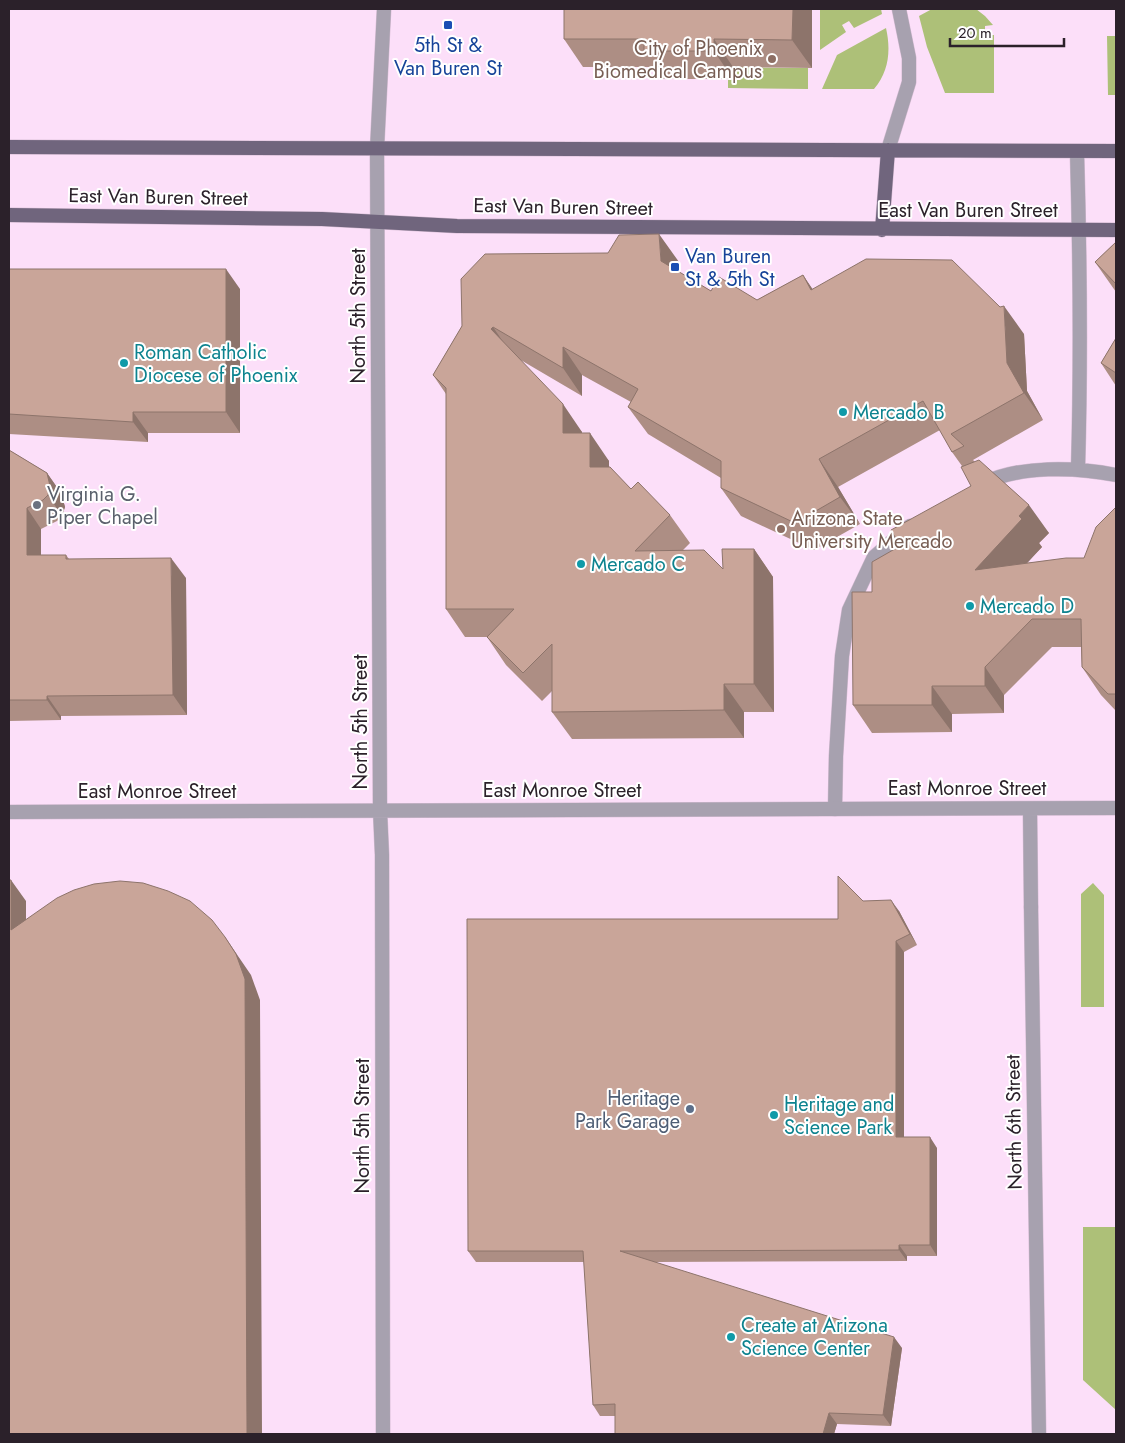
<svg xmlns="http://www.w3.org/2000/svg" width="1125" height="1443" viewBox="0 0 1125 1443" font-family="Jost,sans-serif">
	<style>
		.green { fill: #adc078 }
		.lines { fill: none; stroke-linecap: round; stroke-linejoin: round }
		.pedestrian-casing { stroke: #d6bdd4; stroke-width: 15 }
		.minor-casing { stroke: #d6bdd4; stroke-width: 15 }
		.primary-casing { stroke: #d6bdd4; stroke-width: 15 }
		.pedestrian { stroke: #a7a1af; stroke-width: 14 }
		.minor { stroke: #a7a1af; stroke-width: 14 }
		.primary { stroke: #70657d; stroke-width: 14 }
		.wall { fill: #ad8e84 }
		.shaded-wall { fill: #8d746b }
		.building { fill: #c9a599; stroke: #8d746b }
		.transit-dot { fill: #1a4fb4; stroke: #fff; stroke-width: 2 }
		.education-dot { fill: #8d6e63; stroke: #fff; stroke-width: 2 }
		.culture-dot { fill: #0f9aa8; stroke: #fff; stroke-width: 2 }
		.worship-dot { fill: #6b7280; stroke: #fff; stroke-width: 2 }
		.service-dot { fill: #5c6f8a; stroke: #fff; stroke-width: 2 }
		.labels { text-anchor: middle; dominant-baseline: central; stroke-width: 4; stroke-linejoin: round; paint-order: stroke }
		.transit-label { font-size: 20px; fill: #164399; stroke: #fff }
		.education-label { font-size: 20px; fill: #785e54; stroke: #fff; text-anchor: end }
		.street-label { font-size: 20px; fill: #2b212a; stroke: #fff }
		.culture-label { font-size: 20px; fill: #0d838f; stroke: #fff; text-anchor: start }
		.worship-label { font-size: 20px; fill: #5b616d; stroke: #fff; text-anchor: start }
		.service-label { font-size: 20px; fill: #4e5e75; stroke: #fff; text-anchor: end }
	</style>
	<rect width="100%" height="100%" fill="#fcdff9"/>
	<path class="green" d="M 820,9 L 881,9 L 882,14 L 854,28 L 849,21 L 842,25 L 846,32 L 820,50 Z
		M 932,9 L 976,9 L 985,16 L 993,25 L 985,26 L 985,35 L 994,35 L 994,93 L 945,93 L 927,47 L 919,16 Z
		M 886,28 C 891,50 889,72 874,89 L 822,89 L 837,55 Z
		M 1107,36 L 1116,36 L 1116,95 L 1108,95 Z
		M 733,67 L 808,68 L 808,89 L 728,88 L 728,79 L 733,79 Z
		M 1093,883 L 1104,895 L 1104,1007 L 1081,1007 L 1081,894 Z
		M 1083,1227 L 1116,1227 L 1116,1410 L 1083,1380 Z"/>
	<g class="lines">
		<g class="pedestrian-casing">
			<path id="pedestrian" d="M 888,150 L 909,82 L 909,58 L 899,9
				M 1077,152 C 1080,257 1081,364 1078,469
				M 982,484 C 1019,465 1076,467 1116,475
				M 835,809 L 836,756 L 842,656 L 849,610 L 874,557 L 910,526
				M 1031,907 L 1039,1434"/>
		</g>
		<g class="minor-casing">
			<path id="minor" d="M 1030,809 L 1031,907
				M 9,812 L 1116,808
				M 383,1434 L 382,855 L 380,810 L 377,149 L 384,9"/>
		</g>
		<g class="primary-casing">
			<path id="primary" d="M 9,147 L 1116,151
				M 9,215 L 322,219 L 457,226 L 1116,230
				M 882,230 L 888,150"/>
		</g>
		<use href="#pedestrian" class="pedestrian"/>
		<use href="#minor" class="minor"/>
		<use href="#primary" class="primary"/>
	</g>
	<path class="wall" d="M 564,9 L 812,9 L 812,68 L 733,67 L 733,79 L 663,79 L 654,67 L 583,67 L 564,39 Z
		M 1116,242 L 1116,292 L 1095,262 Z
		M 608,253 L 679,262 L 679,272 L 711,291 L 757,300 L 803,275 L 812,289 L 1024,334 L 1027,391 L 1043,420 L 973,460 L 1049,533 L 1039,543 L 1042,547 L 1026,563 L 1084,558 L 1116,507 L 1116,711 L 1101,695 L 1082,667 L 1081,647 L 1052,647 L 1004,695 L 1004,713 L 952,714 L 952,732 L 872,733 L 853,705 L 872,592 L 900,546 L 971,486 L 962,466 L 952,452 L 940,430 L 838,487 L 860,524 L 814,550 L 741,516 L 721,488 L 721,478 L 648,434 L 628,407 L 631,402 L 582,375 L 582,396 L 519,359 L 582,432 L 582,433 L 609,461 L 609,467 L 631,489 L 670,515 L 690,543 L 683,550 L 723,569 L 754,549 L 773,577 L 774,712 L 744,712 L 744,738 L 572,739 L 552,712 L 552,691 L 542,701 L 506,665 L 487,637 L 465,637 L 446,609 L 446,394 L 433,375 L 462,326 Z
		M 9,269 L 240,289 L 240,433 L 148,433 L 148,442 L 9,434 Z
		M 1116,338 L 1116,386 L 1101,363 Z
		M 9,450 L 47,473 L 61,493 L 65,507 L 62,516 L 57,521 L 41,529 L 41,555 L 66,555 L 69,559 L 186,578 L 187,715 L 61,716 L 61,720 L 9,721 Z
		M 863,901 L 899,911 L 917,945 L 904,952 L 904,1137 L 937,1148 L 937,1256 L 907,1256 L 907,1261 L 655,1262 L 902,1348 L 891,1426 L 837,1424 L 834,1434 L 615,1434 L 615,1416 L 600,1416 L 593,1405 L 584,1262 L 476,1262 L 468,1251 L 838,919 Z"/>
	<path class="shaded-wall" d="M 793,9 L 812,9 L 812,68 L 792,40 Z
		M 714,39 L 733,67 L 733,79 L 714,51 Z
		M 659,234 L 679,262 L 680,289 L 661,261 Z
		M 226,269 L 240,289 L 240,433 L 226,412 Z
		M 803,275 L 822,303 L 811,290 Z
		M 1004,306 L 1024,334 L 1027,391 L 1043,420 L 1024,393 L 1007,363 Z
		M 493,327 L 512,355 L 491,329 Z
		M 563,347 L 582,375 L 582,396 L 563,368 Z
		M 563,404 L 582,432 L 582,461 L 563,433 Z
		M 133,412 L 148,433 L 148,442 L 133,422 Z
		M 590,433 L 609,461 L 609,495 L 590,467 Z
		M 819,459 L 838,487 L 860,524 L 840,497 Z
		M 47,473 L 61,493 L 65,507 L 62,516 L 48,495 Z
		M 1029,505 L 1049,533 L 1039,543 L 1042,547 L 995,598 L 975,570 L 1019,516 Z
		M 27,508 L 41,529 L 41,575 L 27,555 Z
		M 754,549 L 773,577 L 774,712 L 754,684 Z
		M 171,558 L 186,578 L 187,715 L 173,695 Z
		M 985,667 L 1004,695 L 1004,713 L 985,686 Z
		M 724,684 L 744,712 L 744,738 L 724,710 Z
		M 932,686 L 952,714 L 952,732 L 932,705 Z
		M 47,696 L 61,716 L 61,720 L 47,700 Z
		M 11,880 L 26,901 L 26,951 L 11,930 Z
		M 891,900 L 899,911 L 917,945 L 910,934 Z
		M 225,937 L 251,975 L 260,1000 L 262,1434 L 247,1434 Z
		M 896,941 L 904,952 L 904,1148 L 896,1137 Z
		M 930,1137 L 937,1148 L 937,1256 L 930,1245 Z
		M 899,1245 L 907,1256 L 907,1261 L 899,1250 Z
		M 894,1337 L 902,1348 L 891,1426 L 883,1415 Z
		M 829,1413 L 837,1424 L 834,1434 L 823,1434 Z"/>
	<path class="building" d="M 564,9 L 793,9 L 792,40 L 714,39 L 714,51 L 644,51 L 644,39 L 564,39 Z
		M 659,234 L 661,261 L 711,291 L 719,277 L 757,300 L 803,275 L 811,290 L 866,259 L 952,260 L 1000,307 L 1004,306 L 1007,363 L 1024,393 L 951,434 L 964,446 L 952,452 L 923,401 L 819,459 L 840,497 L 795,523 L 721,488 L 721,461 L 628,407 L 638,389 L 563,347 L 563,368 L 493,327 L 491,329 L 563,404 L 563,433 L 590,433 L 590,467 L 610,467 L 631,489 L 638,482 L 670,515 L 635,551 L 704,550 L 723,569 L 722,549 L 754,549 L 754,684 L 724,684 L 724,710 L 552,712 L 552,644 L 523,673 L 487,637 L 514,609 L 446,609 L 446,388 L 433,375 L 462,326 L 461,279 L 485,254 L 608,253 L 619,235 Z
		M 1116,242 L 1116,284 L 1095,262 Z
		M 9,269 L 226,269 L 226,412 L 133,412 L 133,422 L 9,414 Z
		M 1116,338 L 1116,373 L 1101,363 Z
		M 9,450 L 47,473 L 50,486 L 48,495 L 43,500 L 27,508 L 27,555 L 66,555 L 66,559 L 171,558 L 173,695 L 47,696 L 47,700 L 9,700 Z
		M 979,460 L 1029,505 L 1019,516 L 1022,519 L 975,570 L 1066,558 L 1084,558 L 1096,527 L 1116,507 L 1116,694 L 1108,694 L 1082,667 L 1081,619 L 1032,619 L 985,667 L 985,686 L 932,686 L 932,705 L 853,705 L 852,592 L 872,592 L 872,562 L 900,546 L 891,530 L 971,486 L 961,467 Z
		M 838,876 L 863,901 L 891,900 L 910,934 L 896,941 L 896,1137 L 930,1137 L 930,1245 L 899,1245 L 899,1250 L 620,1251 L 894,1337 L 883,1415 L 829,1413 L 823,1434 L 615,1434 L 615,1404 L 593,1405 L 583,1251 L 468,1251 L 467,919 L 838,919 Z
		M 9,880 L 11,880 L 11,930 L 57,898 L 74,890 L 94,884 L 120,881 L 143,883 L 168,891 L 190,901 L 212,920 L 225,937 L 236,954 L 245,979 L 247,1434 L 9,1434 Z"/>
	<g class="transit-dot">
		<rect x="443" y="20" width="10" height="10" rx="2.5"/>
		<rect x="670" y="262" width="10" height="10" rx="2.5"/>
	</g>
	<g class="education-dot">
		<circle cx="772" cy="59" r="5"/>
		<circle cx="781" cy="529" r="5"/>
	</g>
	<g class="culture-dot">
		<circle cx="124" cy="363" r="5"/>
		<circle cx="843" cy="412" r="5"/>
		<circle cx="581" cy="564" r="5"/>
		<circle cx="970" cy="606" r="5"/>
		<circle cx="774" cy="1115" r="5"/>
		<circle cx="731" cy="1337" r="5"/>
	</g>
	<circle class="worship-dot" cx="37" cy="505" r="5"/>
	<circle class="service-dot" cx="690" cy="1109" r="5"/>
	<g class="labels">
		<g class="transit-label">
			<text x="448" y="45">5th St &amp;<tspan x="448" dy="23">Van Buren St</tspan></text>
			<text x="685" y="256" text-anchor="start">Van Buren<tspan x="685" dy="23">St &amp; 5th St</tspan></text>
		</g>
		<g class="education-label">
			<text x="762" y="48">City of Phoenix<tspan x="762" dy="23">Biomedical Campus</tspan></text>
			<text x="791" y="518" text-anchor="start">Arizona State<tspan x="791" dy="23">University Mercado</tspan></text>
		</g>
		<g class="street-label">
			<text transform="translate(158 197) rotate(1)">East Van Buren Street</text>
			<text transform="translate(563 207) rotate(1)">East Van Buren Street</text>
			<text x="968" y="210">East Van Buren Street</text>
			<text transform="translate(358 316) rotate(-90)">North 5th Street</text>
			<text transform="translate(360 722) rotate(-90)">North 5th Street</text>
			<text x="967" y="788">East Monroe Street</text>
			<text x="562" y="790">East Monroe Street</text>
			<text x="157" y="791">East Monroe Street</text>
			<text transform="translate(1014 1122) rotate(-91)">North 6th Street</text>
			<text transform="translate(362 1126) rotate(-90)">North 5th Street</text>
		</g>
		<g class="culture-label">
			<text x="134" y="352">Roman Catholic<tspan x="134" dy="23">Diocese of Phoenix</tspan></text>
			<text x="853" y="412">Mercado B</text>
			<text x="591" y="564">Mercado C</text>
			<text x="980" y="606">Mercado D</text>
			<text x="784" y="1104">Heritage and<tspan x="784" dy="23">Science Park</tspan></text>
			<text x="741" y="1325">Create at Arizona<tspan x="741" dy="23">Science Center</tspan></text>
		</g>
		<g class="worship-label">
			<text x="47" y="494">Virginia G.<tspan x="47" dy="23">Piper Chapel</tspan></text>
		</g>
		<g class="service-label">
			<text x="680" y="1098">Heritage<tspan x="680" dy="23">Park Garage</tspan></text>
		</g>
	</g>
	<rect width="1125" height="1443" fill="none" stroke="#2b212a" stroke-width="20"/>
	<path d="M950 38v8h114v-8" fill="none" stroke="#2b212a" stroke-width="2.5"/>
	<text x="958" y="38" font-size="15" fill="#2b212a" stroke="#ffffff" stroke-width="4" paint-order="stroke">20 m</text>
</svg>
